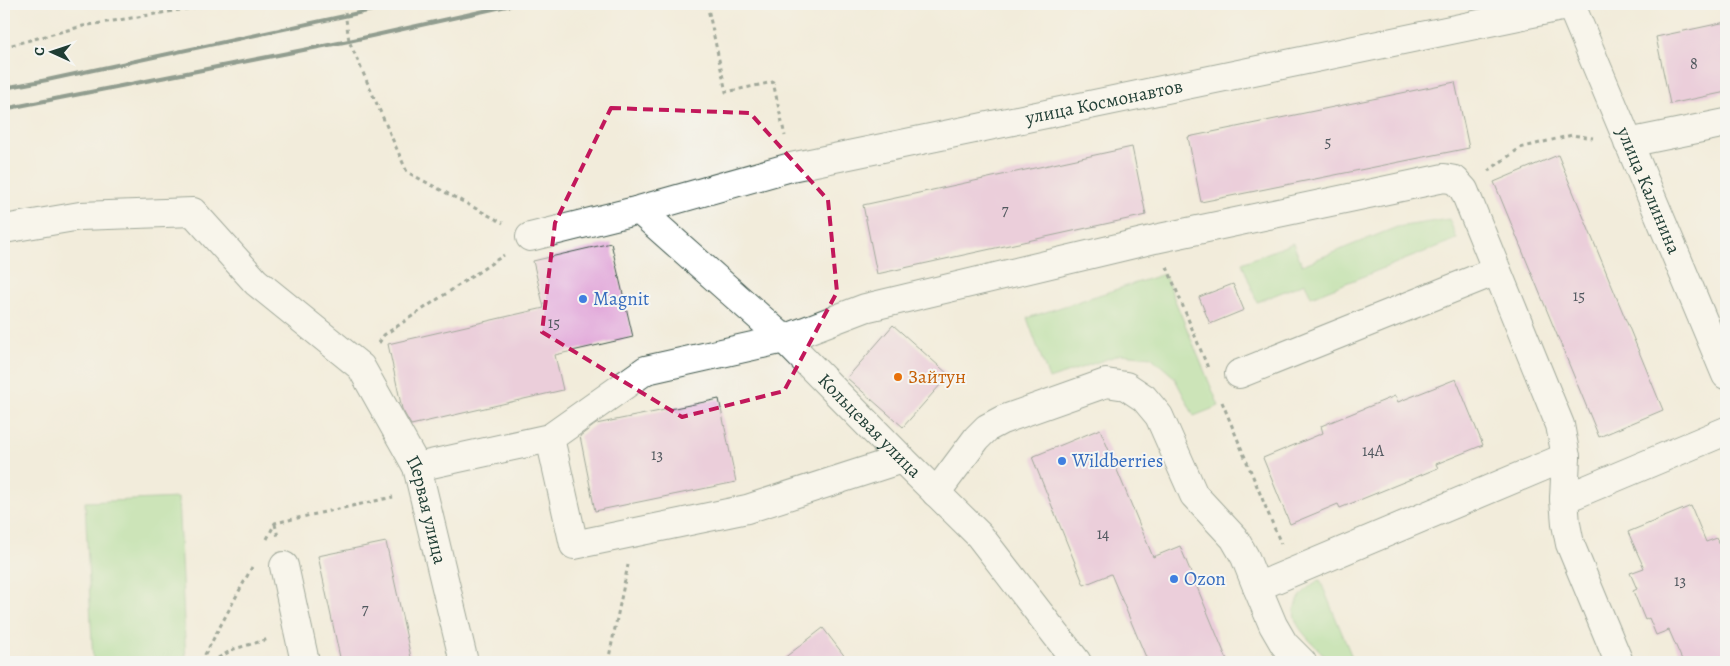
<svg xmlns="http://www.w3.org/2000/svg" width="1730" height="666" viewBox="0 0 1730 666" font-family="Alegreya,serif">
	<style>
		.green { fill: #9dda8f; stroke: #5e8c62 }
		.building { fill: #e2a9da }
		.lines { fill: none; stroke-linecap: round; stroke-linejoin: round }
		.minor-casing { stroke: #3f574d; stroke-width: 30 }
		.path { stroke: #3f574d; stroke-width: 3; stroke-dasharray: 4 4; stroke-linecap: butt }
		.minor { stroke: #fff; stroke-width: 28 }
		.rail { stroke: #1f3d34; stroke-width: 4 }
		.marked { fill: none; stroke: #c2185b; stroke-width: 4; stroke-dasharray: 10 6; stroke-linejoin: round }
		.shop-dot { fill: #3f7fe0; stroke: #f6f6f2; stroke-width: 2 }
		.food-dot { fill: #e8710a; stroke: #f6f6f2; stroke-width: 2 }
		.labels { text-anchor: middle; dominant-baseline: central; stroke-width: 4; stroke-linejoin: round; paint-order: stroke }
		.number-label { font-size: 16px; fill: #50585e }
		.street-label { font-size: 19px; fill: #1f3d34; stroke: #f6f6f2 }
		.shop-label { font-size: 19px; fill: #366cbe; stroke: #f6f6f2; text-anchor: start }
		.food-label { font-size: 19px; fill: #c56008; stroke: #f6f6f2; text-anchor: start }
	</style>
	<rect width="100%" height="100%" fill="#f6f6f2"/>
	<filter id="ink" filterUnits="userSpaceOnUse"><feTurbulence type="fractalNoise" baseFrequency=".02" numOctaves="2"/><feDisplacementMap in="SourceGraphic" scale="10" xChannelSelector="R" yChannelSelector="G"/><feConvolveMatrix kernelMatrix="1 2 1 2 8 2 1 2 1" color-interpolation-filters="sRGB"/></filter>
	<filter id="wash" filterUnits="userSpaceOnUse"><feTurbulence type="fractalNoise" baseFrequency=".0096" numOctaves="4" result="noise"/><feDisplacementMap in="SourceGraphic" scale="20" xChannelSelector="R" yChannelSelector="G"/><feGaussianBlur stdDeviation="1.12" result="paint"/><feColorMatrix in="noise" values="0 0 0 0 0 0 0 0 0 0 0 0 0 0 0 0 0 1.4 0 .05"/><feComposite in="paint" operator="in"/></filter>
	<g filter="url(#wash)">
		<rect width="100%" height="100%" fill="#f2ecdb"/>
		<path class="green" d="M 1449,219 L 1457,239 L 1311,297 L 1305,283 L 1257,302 L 1242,263 L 1293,243 L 1302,265 L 1397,227 Z
			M 1164,274 L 1219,406 L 1194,416 L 1174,377 L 1151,357 L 1121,354 L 1049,379 L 1027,318 Z
			M 178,498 L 186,662 L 93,662 L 85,502 Z
			M 1320,580 L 1354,662 L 1329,662 C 1318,644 1280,623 1300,597 C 1306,589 1311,584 1320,580 Z"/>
		<g id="blocks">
			<path class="building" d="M 1726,22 L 1726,92 L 1670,104 L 1656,37 Z
				M 1455,82 L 1469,148 L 1201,202 L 1188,137 Z
				M 1132,147 L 1146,215 L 877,274 L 863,205 Z
				M 1558,155 L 1663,410 L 1599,437 L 1494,182 Z
				M 611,243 L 633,337 L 555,355 L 563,390 L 411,425 L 402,409 L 388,344 L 544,308 L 533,261 Z
				M 1233,284 L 1244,310 L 1210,324 L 1199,297 Z
				M 893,325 L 949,375 L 903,427 L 847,378 Z
				M 1456,379 L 1483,445 L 1436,464 L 1438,468 L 1340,508 L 1338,504 L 1290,524 L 1263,458 L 1323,433 L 1321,426 L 1395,396 L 1398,402 Z
				M 719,399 L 736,482 L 595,511 L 580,436 L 596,424 Z
				M 1100,429 L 1153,557 L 1180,546 L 1228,662 L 1148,662 L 1111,574 L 1084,585 L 1032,457 Z
				M 1691,506 L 1706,542 L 1717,538 L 1726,561 L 1726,662 L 1683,662 L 1669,630 L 1656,635 L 1649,618 L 1645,620 L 1633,591 L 1637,589 L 1630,573 L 1644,568 L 1628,532 Z
				M 386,542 L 412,662 L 341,662 L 318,556 Z
				M 823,628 L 849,662 L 779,662 Z"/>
		</g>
	</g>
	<g filter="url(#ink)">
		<use href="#blocks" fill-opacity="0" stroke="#3f574d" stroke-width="1"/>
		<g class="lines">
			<g class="minor-casing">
				<g id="minor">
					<path d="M 1628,143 L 1726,123"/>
					<path id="s1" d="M 639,210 L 784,339 L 902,459 L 979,535 L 1077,662"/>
					<path id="s2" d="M 4,229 L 80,216 L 193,212 L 256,282 L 361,367 L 417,467 L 464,662"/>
					<path id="s3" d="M 530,237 L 639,210 L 791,167 L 1571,5 L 1726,375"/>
					<path d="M 1239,374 L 1496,271"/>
					<path d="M 550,438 L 574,545 L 747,509 L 902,459"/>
					<path d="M 417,467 L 550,438 L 646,370 L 784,339 L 865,308 L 1155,239 L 1444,178 L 1455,180 L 1464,190 L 1560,425 L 1566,457 L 1564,499 L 1726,431"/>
					<path d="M 936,493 L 977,438 L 987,428 L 1002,420 L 1106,383 L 1126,386 L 1144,398 L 1159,416 L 1194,495 L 1234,538 L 1245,557 L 1257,587 L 1566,457"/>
					<path d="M 1564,499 L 1566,524 L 1570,544 L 1619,662"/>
					<path d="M 284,566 L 305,662"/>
					<path d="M 1257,587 L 1273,625 L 1284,644 L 1302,662"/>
				</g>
			</g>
			<path class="path" d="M 344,4 L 349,41 L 407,172 L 503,223
				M 707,4 L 726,92 L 773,82 L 785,136
				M 4,47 L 83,26 L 216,4
				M 1488,171 L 1520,148 L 1572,135 L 1593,138
				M 1167,267 L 1208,368
				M 379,343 L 384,335 L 504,255
				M 1222,402 L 1281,544
				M 275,524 L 278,537
				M 267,539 L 275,523 L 393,497
				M 201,662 L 252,567
				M 211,662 L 234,649 L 269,639
				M 608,662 L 628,565"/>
			<use href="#minor" class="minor"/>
			<path class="rail" d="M 4,88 L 47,80 L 400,4
				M 4,109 L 349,41 L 516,4"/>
		</g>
	</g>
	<path d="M0 0H1730V666H0ZM 611,108 L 750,113 L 828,200 L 837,292 L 784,391 L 682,417 L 542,332 L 555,223 Z" fill="#f2ecdb" fill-opacity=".55" fill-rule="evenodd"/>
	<path class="marked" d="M 611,108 L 750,113 L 828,200 L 837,292 L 784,391 L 682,417 L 542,332 L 555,223 Z"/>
	<g class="shop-dot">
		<circle cx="583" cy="299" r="5"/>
		<circle cx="1062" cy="461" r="5"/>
		<circle cx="1174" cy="579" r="5"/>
	</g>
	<circle class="food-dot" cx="898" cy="377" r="5"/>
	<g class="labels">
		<g class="number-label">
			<text x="1694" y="64">8</text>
			<text x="1328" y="142">5</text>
			<text x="1005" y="210">7</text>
			<text x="1579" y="296">15</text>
			<text x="554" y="323">15</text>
			<text x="1373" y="451">14А</text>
			<text x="657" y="455">13</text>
			<text x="1103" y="534">14</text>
			<text x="1680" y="581">13</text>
			<text x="365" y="609">7</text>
		</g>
		<g class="street-label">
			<text stroke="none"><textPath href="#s3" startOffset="590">улица Космонавтов</textPath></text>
			<text stroke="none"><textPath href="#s3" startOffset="1268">улица Калинина</textPath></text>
			<text stroke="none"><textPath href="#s1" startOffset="316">Кольцевая улица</textPath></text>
			<text stroke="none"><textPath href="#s2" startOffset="578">Первая улица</textPath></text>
		</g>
		<g class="shop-label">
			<text x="593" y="299">Magnit</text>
			<text x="1072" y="461">Wildberries</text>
			<text x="1184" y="579">Ozon</text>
		</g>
		<g class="food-label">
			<text x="908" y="377">Зайтун</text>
		</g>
	</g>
	<rect width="1730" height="666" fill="none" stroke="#f6f6f2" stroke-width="20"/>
	<g transform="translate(52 52) rotate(273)" stroke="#f6f6f2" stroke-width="4" paint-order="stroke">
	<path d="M0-4L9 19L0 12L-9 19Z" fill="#1f3d34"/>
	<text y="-8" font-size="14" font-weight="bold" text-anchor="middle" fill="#1f3d34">С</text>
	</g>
</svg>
